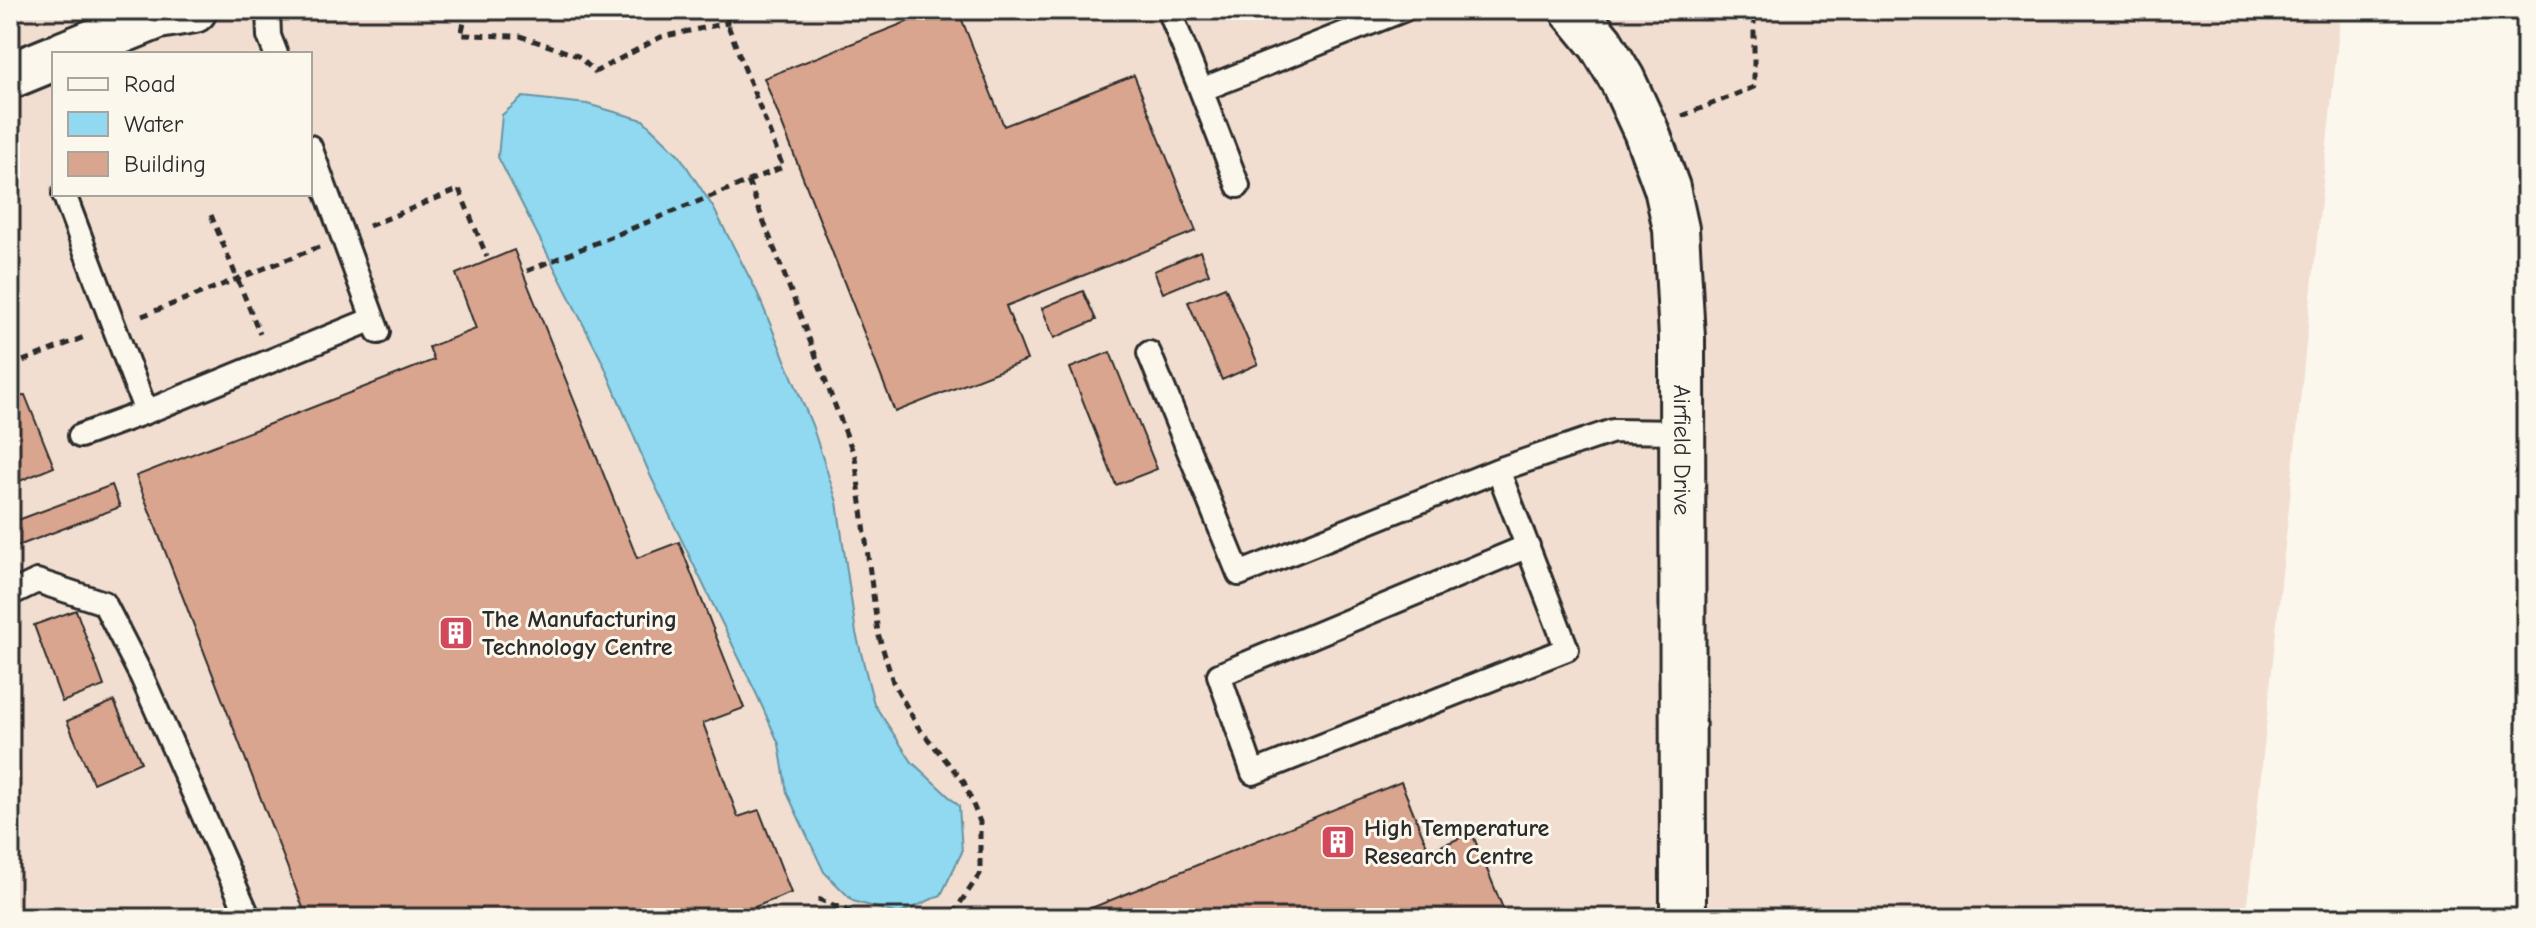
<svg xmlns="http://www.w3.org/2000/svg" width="2536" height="928" viewBox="0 0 2536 928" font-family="'Comic Neue',sans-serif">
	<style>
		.built { fill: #f1ded0; fill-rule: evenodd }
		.water { fill: #90d9f1; stroke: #6893a2; stroke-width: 2 }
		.building { fill: #daa58f; stroke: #2b2b2b; stroke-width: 2 }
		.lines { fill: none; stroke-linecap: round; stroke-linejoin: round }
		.service-casing { stroke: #2b2b2b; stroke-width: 28 }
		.minor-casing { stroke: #2b2b2b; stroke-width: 50 }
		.path { stroke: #2b2b2b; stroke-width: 5; stroke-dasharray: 8 6; stroke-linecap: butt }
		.service { stroke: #fbf7ec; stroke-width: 22 }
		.minor { stroke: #fbf7ec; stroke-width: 44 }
		.labels { text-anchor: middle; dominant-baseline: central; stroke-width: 6; stroke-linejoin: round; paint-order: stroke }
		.street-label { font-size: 24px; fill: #2b2b2b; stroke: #fbf7ec }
		.poi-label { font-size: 24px; font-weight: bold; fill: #2b2b2b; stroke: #fbf7ec; text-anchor: start }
	</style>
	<rect width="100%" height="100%" fill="#fbf7ec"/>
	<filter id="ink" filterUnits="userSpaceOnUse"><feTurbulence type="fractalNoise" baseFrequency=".0125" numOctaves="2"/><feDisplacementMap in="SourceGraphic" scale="16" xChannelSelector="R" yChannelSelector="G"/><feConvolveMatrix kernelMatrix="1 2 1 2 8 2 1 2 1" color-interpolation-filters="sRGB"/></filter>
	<g filter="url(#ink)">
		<path class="built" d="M 10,10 L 2341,10 L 2246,918 L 10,918 ZM 54,54 L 310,54 L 310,194 L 54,194 Z"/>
		<path class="water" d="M 523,97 L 587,104 L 643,120 L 679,155 L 713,207 L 757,292 L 812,425 L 837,502 L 856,633 L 874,704 L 912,762 L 959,806 L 962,852 L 941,895 L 899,914 L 853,901 L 824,872 L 787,793 L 779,744 L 757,695 L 651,477 L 603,363 L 498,157 L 502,115 Z"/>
		<path class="building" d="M 937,10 L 958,10 L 1004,126 L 1134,75 L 1196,231 L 1006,306 L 1027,360 L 895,412 L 764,78 Z
			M 514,250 L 637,558 L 679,542 L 744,708 L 703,723 L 738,817 L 759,810 L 791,893 L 739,913 L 741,918 L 307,918 L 136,476 L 434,360 L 429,347 L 476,329 L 456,274 Z
			M 1200,251 L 1209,274 L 1163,293 L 1154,271 Z
			M 1225,287 L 1258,364 L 1222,380 L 1188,302 Z
			M 1083,291 L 1096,320 L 1054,338 L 1042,308 Z
			M 1110,352 L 1157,469 L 1116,485 L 1070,368 Z
			M 25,395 L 54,467 L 10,485 L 10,401 Z
			M 112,485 L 120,507 L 10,549 L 10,523 Z
			M 76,610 L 104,686 L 62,702 L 34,625 Z
			M 114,701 L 141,762 L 93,783 L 67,721 Z
			M 1401,782 L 1429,851 L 1472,833 L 1507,918 L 1081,918 L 1079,913 Z"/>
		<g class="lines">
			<g class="service-casing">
				<path id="service" d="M 268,10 L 269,36 L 276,54
					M 1169,10 L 1201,90
					M 310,147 L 378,332
					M 1238,186 L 1201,90 L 1403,10
					M 64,194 L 146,412
					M 1149,353 L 1239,574 L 1498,470 L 1613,431 L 1681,432
					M 80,436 L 146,412 L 373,319
					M 1498,470 L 1567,649 L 1253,773 L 1219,675 L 1528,546
					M 10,594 L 37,581 L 104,603 L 142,677 L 249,918"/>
			</g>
			<g class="minor-casing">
				<g id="minor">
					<path id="s1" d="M 1573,10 L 1601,44 L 1622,79 L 1646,131 L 1667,188 L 1676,229 L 1682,338 L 1683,918"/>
					<path d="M 64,54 L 158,16 L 194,10"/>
					<path d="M 10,76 L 54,58"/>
				</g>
			</g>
			<path class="path" d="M 467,10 L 461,35 L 520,36 L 578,56 L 595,72 L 661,37 L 727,23 L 729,10
				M 1682,116 L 1754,87 L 1754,10
				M 748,181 L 855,457 L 878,633 L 893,682 L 918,727 L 964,782 L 980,822 L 980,874 L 956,909 L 934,918
				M 211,215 L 260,334
				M 369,226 L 459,189 L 487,257
				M 527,271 L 783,167 L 727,23
				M 142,316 L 319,247
				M 10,366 L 87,336
				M 818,899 L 866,918"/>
			<use href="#service" class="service"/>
			<use href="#minor" class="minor"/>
		</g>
	</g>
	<defs>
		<g id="building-square" transform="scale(1.8)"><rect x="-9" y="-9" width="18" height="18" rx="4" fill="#d1495b" stroke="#fbf7ec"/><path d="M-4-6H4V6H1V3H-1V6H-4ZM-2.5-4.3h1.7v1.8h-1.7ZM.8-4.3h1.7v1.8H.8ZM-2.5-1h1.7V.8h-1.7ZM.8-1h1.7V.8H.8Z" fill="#fff"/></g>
	</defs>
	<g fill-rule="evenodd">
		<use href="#building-square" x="456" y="633"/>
		<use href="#building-square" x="1338" y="842"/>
	</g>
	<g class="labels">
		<g class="street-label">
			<text stroke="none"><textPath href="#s1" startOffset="466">Airfield Drive</textPath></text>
		</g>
		<g class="poi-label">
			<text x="482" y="619">The Manufacturing<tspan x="482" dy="28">Technology Centre</tspan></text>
			<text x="1364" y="828">High Temperature<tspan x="1364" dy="28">Research Centre</tspan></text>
		</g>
	</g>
	<rect width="2536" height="928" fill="none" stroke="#fbf7ec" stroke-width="40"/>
	<rect x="20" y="20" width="2496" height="888" fill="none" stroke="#2b2b2b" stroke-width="3" filter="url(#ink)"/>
	<rect x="52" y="52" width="260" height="144" fill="#fbf7ec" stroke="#a8a59f" stroke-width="2"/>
	<rect x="68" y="78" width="40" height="12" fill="#fbf7ec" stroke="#a8a59f" stroke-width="2"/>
	<text x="124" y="92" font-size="24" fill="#2b2b2b">Road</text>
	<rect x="68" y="112" width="40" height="24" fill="#90d9f1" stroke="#a8a59f" stroke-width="2"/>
	<text x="124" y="132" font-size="24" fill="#2b2b2b">Water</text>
	<rect x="68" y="152" width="40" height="24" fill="#daa58f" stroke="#a8a59f" stroke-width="2"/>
	<text x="124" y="172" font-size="24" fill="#2b2b2b">Building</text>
</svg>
